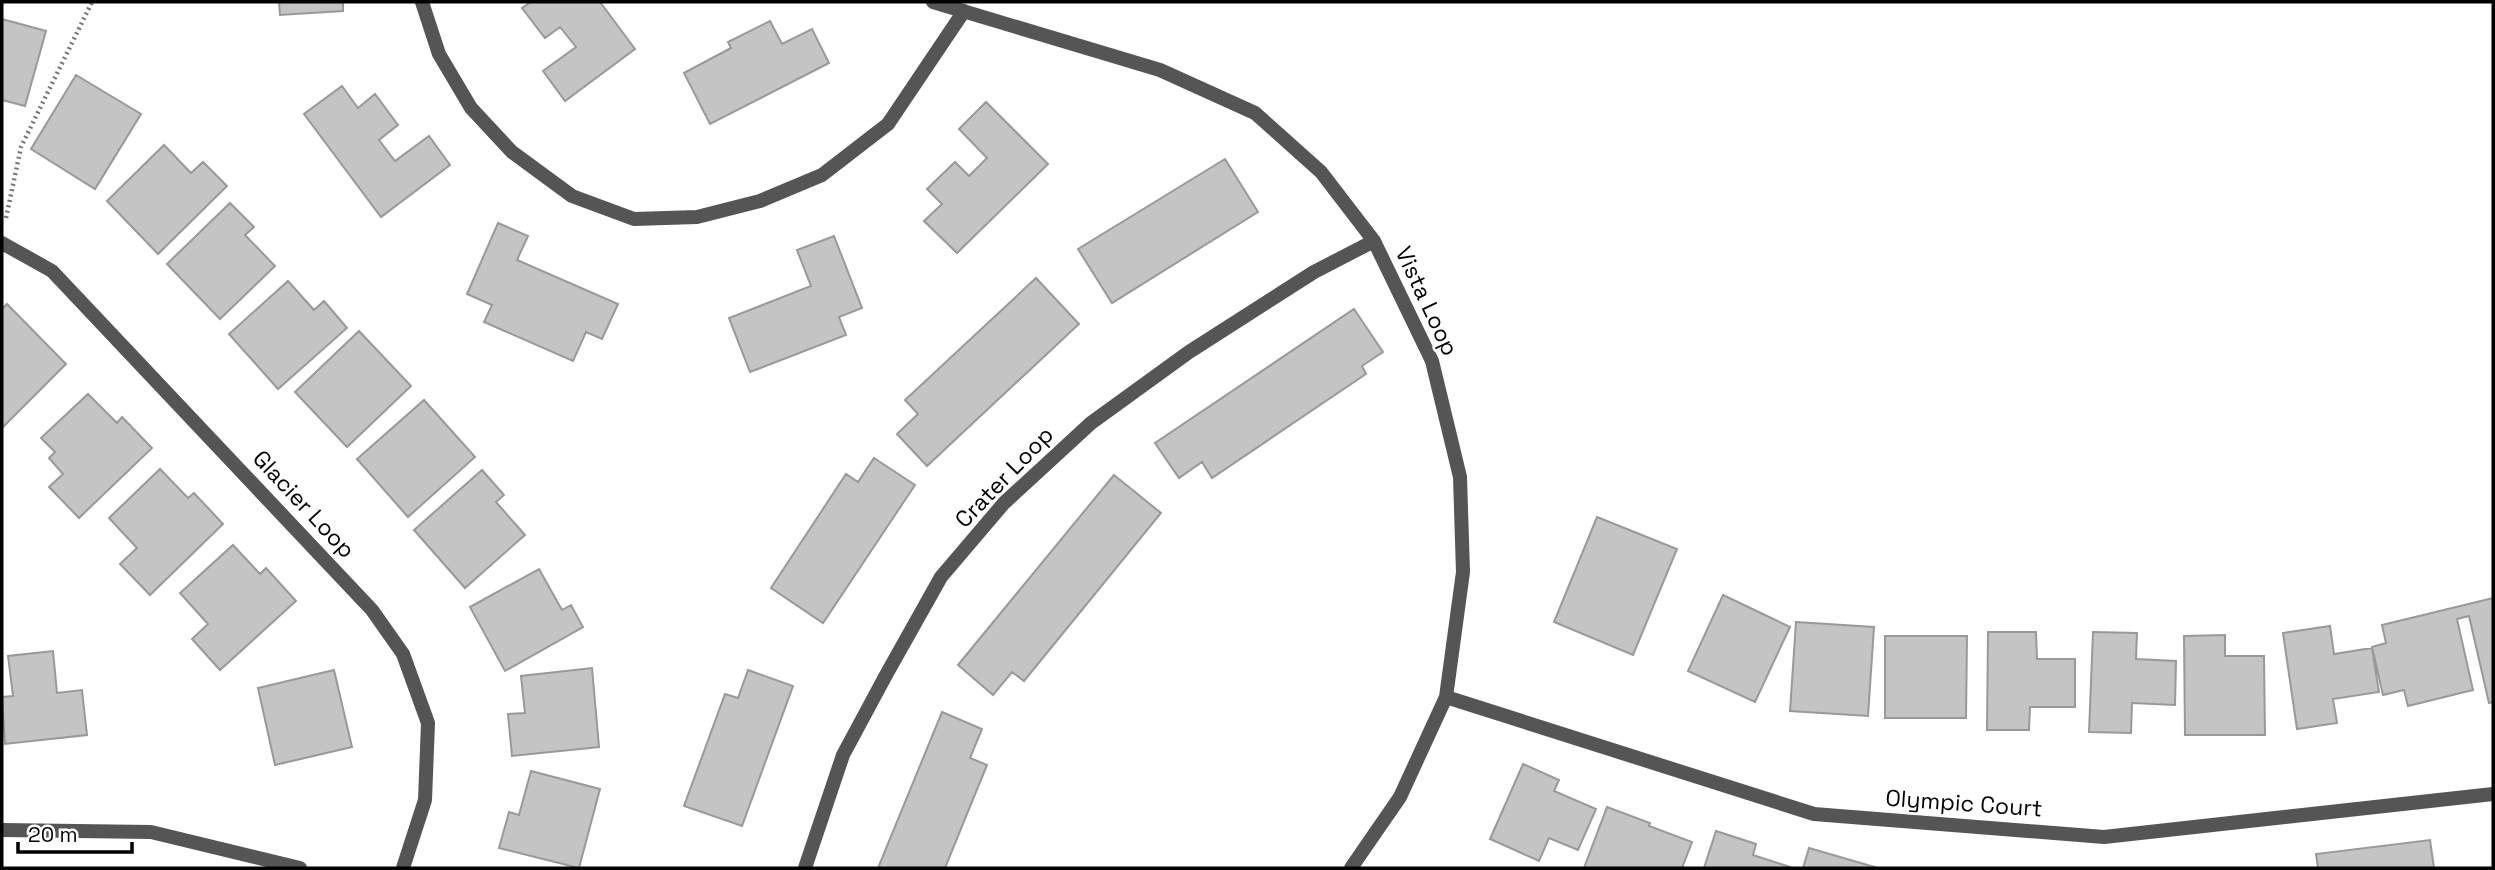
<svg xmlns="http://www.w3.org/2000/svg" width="2495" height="870" viewBox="0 0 2495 870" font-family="'Space Grotesk',sans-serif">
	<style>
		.building { fill: #c4c4c4; stroke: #999; stroke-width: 2 }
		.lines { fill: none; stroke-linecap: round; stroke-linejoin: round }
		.path { stroke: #777; stroke-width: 4.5; stroke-dasharray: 2 3.5; stroke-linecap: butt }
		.street { stroke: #555; stroke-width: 14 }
		.labels { text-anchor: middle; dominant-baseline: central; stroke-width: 5; stroke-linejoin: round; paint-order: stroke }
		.street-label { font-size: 23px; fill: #000; stroke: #fff }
	</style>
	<rect width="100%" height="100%" fill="#fff"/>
	<path class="building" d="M 279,2 L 343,2 L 343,11 L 280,15 Z
		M 531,2 L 600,2 L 635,49 L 565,101 L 543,71 L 576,47 L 560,27 L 545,38 L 522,8 Z
		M 2,19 L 46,31 L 25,106 L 2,100 Z
		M 770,21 L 782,44 L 812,29 L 829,63 L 710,124 L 684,73 L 731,48 L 728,42 Z
		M 76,75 L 141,114 L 95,189 L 31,149 Z
		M 342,86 L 358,108 L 375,94 L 398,125 L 379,140 L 395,161 L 429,136 L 450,165 L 381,217 L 304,114 Z
		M 986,102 L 1048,164 L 957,253 L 924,221 L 942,204 L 927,189 L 955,162 L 969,176 L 987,158 L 959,129 Z
		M 164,145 L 191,173 L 203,162 L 227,186 L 158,254 L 107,201 Z
		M 1225,159 L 1258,212 L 1112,303 L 1078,249 Z
		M 230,203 L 254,227 L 245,235 L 275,266 L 220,319 L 167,264 Z
		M 498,223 L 528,236 L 517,260 L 618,304 L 602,339 L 586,332 L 573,361 L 484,322 L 492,305 L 467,294 Z
		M 834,236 L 862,308 L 839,317 L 846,335 L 750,372 L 729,318 L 811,286 L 797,250 Z
		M 1036,278 L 1079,324 L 927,466 L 897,434 L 918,414 L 905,400 Z
		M 288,281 L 314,310 L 324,301 L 347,328 L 278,389 L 229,334 Z
		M 7,304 L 66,364 L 2,428 L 2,309 Z
		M 1354,309 L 1383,352 L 1362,366 L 1366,374 L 1212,478 L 1202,462 L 1179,478 L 1155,443 Z
		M 359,331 L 411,386 L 347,447 L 295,392 Z
		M 88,394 L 117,423 L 122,417 L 152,448 L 79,518 L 49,487 L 63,474 L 49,458 L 55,452 L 41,438 Z
		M 424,400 L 475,457 L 408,517 L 357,459 Z
		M 874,458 L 915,485 L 823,623 L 771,588 L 846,474 L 858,482 Z
		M 160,469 L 188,498 L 194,493 L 223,524 L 150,595 L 120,564 L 137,548 L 109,518 Z
		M 482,470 L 504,495 L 496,502 L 525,535 L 465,588 L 414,530 Z
		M 1114,475 L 1161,513 L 1024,681 L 1012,672 L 993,695 L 958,665 Z
		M 1597,517 L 1677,549 L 1633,655 L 1554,622 Z
		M 233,545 L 260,574 L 266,568 L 296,601 L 220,670 L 192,639 L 208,624 L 180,593 Z
		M 539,569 L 562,610 L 571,605 L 583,627 L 505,671 L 470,607 Z
		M 1723,595 L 1790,627 L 1755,702 L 1688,671 Z
		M 2493,598 L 2493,702 L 2489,703 L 2469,616 L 2457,619 L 2473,690 L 2408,706 L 2404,690 L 2383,695 L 2372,647 L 2386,643 L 2382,625 Z
		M 1796,622 L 1874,627 L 1868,716 L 1790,711 Z
		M 2330,626 L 2334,654 L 2372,648 L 2379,692 L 2333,699 L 2337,723 L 2297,729 L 2283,633 Z
		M 1988,632 L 2036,632 L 2037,659 L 2075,659 L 2075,707 L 2030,707 L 2029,730 L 1987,730 Z
		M 2093,632 L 2137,633 L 2136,659 L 2176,661 L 2175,705 L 2132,703 L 2131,733 L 2089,732 Z
		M 2225,635 L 2225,656 L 2264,656 L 2265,735 L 2185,735 L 2184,636 Z
		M 1885,636 L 1967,636 L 1966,718 L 1885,718 Z
		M 53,651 L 57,693 L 82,690 L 87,735 L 5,744 L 2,697 L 13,696 L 8,656 Z
		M 592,668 L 599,747 L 512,756 L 508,714 L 525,713 L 521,676 Z
		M 334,670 L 352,747 L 275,765 L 258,688 Z
		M 748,670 L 793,686 L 742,826 L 684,806 L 725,694 L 738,698 Z
		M 942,712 L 982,729 L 970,758 L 987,765 L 945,868 L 878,868 Z
		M 1523,764 L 1559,780 L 1554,791 L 1596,809 L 1578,850 L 1549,838 L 1539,861 L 1490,839 Z
		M 531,771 L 600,789 L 579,868 L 499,848 L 509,812 L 519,815 Z
		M 1607,807 L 1650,823 L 1649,826 L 1692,842 L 1682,868 L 1584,868 Z
		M 1716,831 L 1756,844 L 1753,855 L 1793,868 L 1704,868 Z
		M 2430,840 L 2434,868 L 2318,868 L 2316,854 Z
		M 1809,848 L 1878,868 L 1803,868 Z"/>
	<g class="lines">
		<path class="path" d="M 6,218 L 21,147 L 92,2"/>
		<path class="street" d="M 422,2 L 439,54 L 471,108 L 512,152 L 572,196 L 634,219 L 697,217 L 760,201 L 822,175 L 888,124 L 964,11
			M 933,2 L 1160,70 L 1255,113 L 1321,172 L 1374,241 L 1432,361 L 1460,477 L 1463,572 L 1446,697 L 1400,797 L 1351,868
			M 2,243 L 52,271 L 372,610 L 403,654 L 428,723 L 425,800 L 403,868
			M 1446,697 L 1814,814 L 2104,837 L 2493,794
			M 2,830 L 151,832 L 300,868
			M 805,868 L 843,755 L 886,675 L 941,577 L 1004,503 L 1091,423 L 1189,352 L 1314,272 L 1374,241"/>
	</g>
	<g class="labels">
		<g class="street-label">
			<text transform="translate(1427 301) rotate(65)">Vista Loop</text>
			<text transform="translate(1004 477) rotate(-46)">Crater Loop</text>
			<text transform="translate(304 504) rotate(47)">Glacier Loop</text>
			<text transform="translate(1964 803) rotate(4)">Olympic Court</text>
		</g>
	</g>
	<rect width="2495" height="870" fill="none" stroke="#000000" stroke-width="7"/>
	<path d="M18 842v10h114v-10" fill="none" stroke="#000000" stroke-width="3.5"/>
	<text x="28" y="842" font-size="21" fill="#000000" stroke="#ffffff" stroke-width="5" paint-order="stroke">20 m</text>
</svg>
